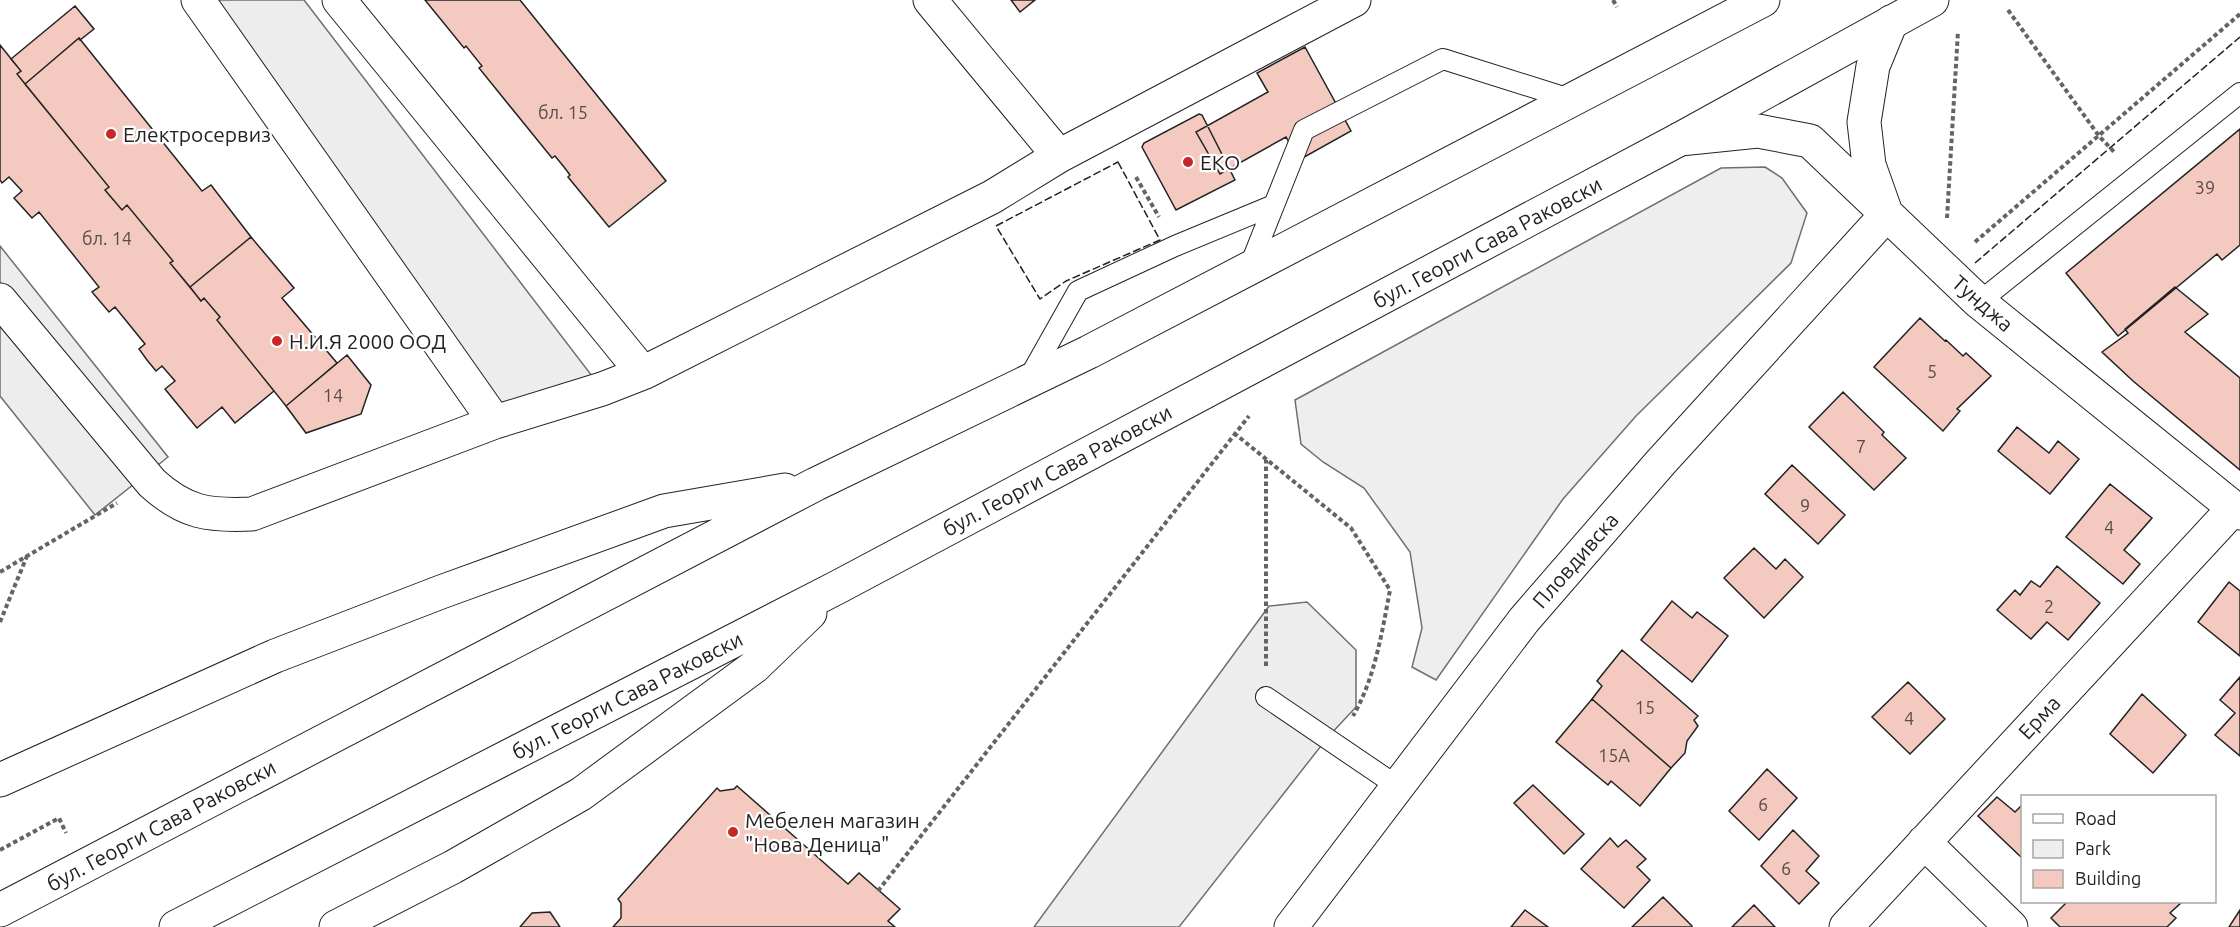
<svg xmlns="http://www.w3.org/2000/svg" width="2240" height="927" viewBox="0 0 2240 927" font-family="Ubuntu,sans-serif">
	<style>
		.green { fill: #eee; stroke: #6f6f6f; stroke-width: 1.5 }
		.parking { fill: #ededed; stroke: #6f6f6f; stroke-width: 1.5 }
		.building { fill: #f3c9c0; stroke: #222; stroke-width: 1.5 }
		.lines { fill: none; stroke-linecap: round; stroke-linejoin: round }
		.lane-casing { stroke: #222; stroke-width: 22 }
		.street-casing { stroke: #222; stroke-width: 35 }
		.primary-casing { stroke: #222; stroke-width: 35 }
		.path { stroke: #646464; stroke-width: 4; stroke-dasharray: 4.5 3; stroke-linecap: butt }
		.lane { stroke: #fff; stroke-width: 20 }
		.street { stroke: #fff; stroke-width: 33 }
		.primary { stroke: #fff; stroke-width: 33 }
		.fence { stroke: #222; stroke-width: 1.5; stroke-dasharray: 8 3; stroke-linecap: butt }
		.poi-dot { fill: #c62828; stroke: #fff; stroke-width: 2 }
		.labels { text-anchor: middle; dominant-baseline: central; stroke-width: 4.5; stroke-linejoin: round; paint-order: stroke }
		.number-label { font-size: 18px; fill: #564c4a }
		.poi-label { font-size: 21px; fill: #222; stroke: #fff; text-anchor: start }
		.street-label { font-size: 21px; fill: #222; stroke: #fff }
	</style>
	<rect width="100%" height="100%" fill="#fff"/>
	<path class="green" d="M 1765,167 L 1782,178 L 1807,213 L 1791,263 L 1636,416 L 1563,499 L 1436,680 L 1412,667 L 1422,628 L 1410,552 L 1364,488 L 1323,462 L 1301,444 L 1295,400 L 1721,168 Z"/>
	<path class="parking" d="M 198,0 L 304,0 L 602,389 L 495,422 Z
		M 0,246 L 168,457 L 95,515 L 0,396 Z
		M 1307,602 L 1356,650 L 1356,707 L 1328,737 L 1179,927 L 1034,927 L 1269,606 Z"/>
	<path class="building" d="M 425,0 L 520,0 L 666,181 L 609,227 L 568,177 L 570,175 L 564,167 L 555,156 L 552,158 L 479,68 L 482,66 L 466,46 L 464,48 Z
		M 1011,0 L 1035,0 L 1020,12 Z
		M 75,6 L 94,29 L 80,40 L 79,38 L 25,84 L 17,74 L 21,71 L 11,59 Z
		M 79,38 L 202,191 L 211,185 L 251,237 L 190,287 L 170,263 L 173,261 L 127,205 L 122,210 L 105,190 L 109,187 L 25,84 Z
		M 0,45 L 21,71 L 17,74 L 109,187 L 105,190 L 122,210 L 127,205 L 173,261 L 170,263 L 201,301 L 204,298 L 220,317 L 217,320 L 274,391 L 235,423 L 222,407 L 197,428 L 165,389 L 175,381 L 162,366 L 156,371 L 147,360 L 139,349 L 145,344 L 115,307 L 109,312 L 92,292 L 99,287 L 39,212 L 32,218 L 14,198 L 22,191 L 9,177 L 2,183 L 0,180 Z
		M 1305,47 L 1351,131 L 1299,160 L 1286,137 L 1220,174 L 1196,132 L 1268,92 L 1257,73 Z
		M 1199,114 L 1202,115 L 1235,180 L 1176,210 L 1142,147 L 1144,143 Z
		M 2240,129 L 2240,245 L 2222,260 L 2217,254 L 2118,336 L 2066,273 Z
		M 251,237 L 294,288 L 282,298 L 337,363 L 286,406 L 217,320 L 220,317 L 204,298 L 201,301 L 190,287 Z
		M 2175,287 L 2208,314 L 2185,332 L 2240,378 L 2240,470 L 2133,381 L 2102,352 L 2128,333 L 2125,329 Z
		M 1920,318 L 1945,341 L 1946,340 L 1963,356 L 1966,353 L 1991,376 L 1957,409 L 1960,411 L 1943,431 L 1874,367 Z
		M 347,355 L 371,385 L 361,414 L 306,433 L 286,406 Z
		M 1843,392 L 1884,432 L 1882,435 L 1906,458 L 1874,490 L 1809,427 Z
		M 2017,427 L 2049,453 L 2058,441 L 2079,459 L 2050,494 L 1998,451 Z
		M 1792,465 L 1845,515 L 1818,544 L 1765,494 Z
		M 2110,484 L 2152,518 L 2124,550 L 2140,564 L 2123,584 L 2066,537 Z
		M 1754,548 L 1776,569 L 1785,559 L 1803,577 L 1764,618 L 1724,578 Z
		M 2057,566 L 2100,603 L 2068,640 L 2047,622 L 2031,639 L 1997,610 L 2015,590 L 2020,595 L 2031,581 L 2040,587 Z
		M 2229,582 L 2240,591 L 2240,656 L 2198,622 Z
		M 1672,601 L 1692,618 L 1697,612 L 1728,636 L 1692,682 L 1641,640 Z
		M 1622,650 L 1698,716 L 1694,720 L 1698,726 L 1687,741 L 1685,753 L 1671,768 L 1592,699 L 1602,686 L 1597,681 Z
		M 2240,677 L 2240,756 L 2215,735 L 2235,713 L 2220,700 Z
		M 1908,682 L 1945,719 L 1910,754 L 1872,717 Z
		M 2142,694 L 2186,735 L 2153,773 L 2110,734 Z
		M 1592,699 L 1671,768 L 1640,806 L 1611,781 L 1608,785 L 1556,742 Z
		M 1767,769 L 1797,798 L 1759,840 L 1729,811 Z
		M 1533,785 L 1584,834 L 1564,854 L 1514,803 Z
		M 737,786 L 848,884 L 859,873 L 900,909 L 888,921 L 895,927 L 613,927 L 621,918 L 621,903 L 618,899 L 717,788 L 720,791 L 734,789 Z
		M 1997,797 L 2015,812 L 2022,805 L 2022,858 L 1978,816 Z
		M 1793,830 L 1819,856 L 1806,871 L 1819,883 L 1799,904 L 1761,866 Z
		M 1610,838 L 1618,847 L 1626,840 L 1646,859 L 1637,867 L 1650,880 L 1624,908 L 1581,869 Z
		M 1663,897 L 1692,926 L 1691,927 L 1632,927 Z
		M 2067,902 L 2182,902 L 2170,913 L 2176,918 L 2167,927 L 2060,927 L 2051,918 Z
		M 1754,905 L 1775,927 L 1732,927 Z
		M 1525,910 L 1548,927 L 1511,927 Z
		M 2240,910 L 2240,927 L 2229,927 Z
		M 550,912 L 560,927 L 520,927 L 532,913 Z"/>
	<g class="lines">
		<g class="lane-casing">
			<path id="lane" d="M 1249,268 L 1304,130 L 1443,59 L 1573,100
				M 1979,302 L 2240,93
				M 1029,378 L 1078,291 L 1175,246 L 1274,205
				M 1266,697 L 1397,786"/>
		</g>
		<g class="street-casing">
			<path id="street" d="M 198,0 L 495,422
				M 339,0 L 643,373
				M 930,0 L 1059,156
				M 1680,139 L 1758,131 L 1810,141 L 1979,302 L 2240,513
				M 1885,210 L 1869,165 L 1864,122 L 1873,66 L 1891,22
				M 0,300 L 152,483 C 185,513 208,516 252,514 L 495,422 L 602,389 L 643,373 L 992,197 L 1059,156 L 1354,0
				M 1924,842 L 2011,927
				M 1291,927 L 1524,620 L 1661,462 L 1887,214
				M 1846,927 L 2234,508"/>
		</g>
		<g class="primary-casing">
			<path id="primary" d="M 0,780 L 275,656 L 441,592 L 664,511 L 785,490
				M 0,910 L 816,484 L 1089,352 L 1763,0
				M 176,927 L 838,587 L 1680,139 L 1932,0
				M 336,927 L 453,867 L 581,794 L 754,667 L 810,613"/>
		</g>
		<path class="path" d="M 1613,0 L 1617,7
			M 2008,10 L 2099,136 L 2115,153
			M 1136,177 L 1159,217
			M 1947,218 L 1958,31
			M 1975,242 L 2240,14
			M 1234,433 L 1351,528 L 1390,590 C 1382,632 1375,678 1353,716
			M 0,572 L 117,503
			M 0,622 L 27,556
			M 1266,666 L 1266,460
			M 0,850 L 59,818 L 66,833
			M 878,891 L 1249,416"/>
		<use href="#lane" class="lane"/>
		<use href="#street" class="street"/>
		<use href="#primary" class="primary"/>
		<path class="fence" d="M 1118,162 L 1160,240 L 1066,281 L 1040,299 L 996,226 Z
			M 1975,263 L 2240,37"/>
	</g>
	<g class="poi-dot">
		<circle cx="111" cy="134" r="6"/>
		<circle cx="1188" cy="162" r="6"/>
		<circle cx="277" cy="341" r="6"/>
		<circle cx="733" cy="832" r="6"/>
	</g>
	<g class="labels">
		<g class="number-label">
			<text x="563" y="112">бл. 15</text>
			<text x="2205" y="187">39</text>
			<text x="107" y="238">бл. 14</text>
			<text x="1932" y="371">5</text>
			<text x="333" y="395">14</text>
			<text x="1861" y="446">7</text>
			<text x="1805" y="505">9</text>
			<text x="2109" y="527">4</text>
			<text x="2049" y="606">2</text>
			<text x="1645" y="707">15</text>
			<text x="1909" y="718">4</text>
			<text x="1614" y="755">15А</text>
			<text x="1763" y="804">6</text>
			<text x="1786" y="868">6</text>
		</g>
		<g class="poi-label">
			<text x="123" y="134">Електросервиз</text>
			<text x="1200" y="162">EKO</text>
			<text x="289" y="341">Н.И.Я 2000 ООД</text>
			<text x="745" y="820">Мебелен магазин<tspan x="745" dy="24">"Нова Деница"</tspan></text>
		</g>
		<g class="street-label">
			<text transform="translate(1487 242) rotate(-28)">бул. Георги Сава Раковски</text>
			<text transform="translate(1983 303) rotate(41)">Тунджа</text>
			<text transform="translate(1057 470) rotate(-28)">бул. Георги Сава Раковски</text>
			<text transform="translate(1575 560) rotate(-49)">Пловдивска</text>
			<text transform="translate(627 695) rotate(-27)">бул. Георги Сава Раковски</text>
			<text transform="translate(2039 717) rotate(-47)">Ерма</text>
			<text transform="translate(161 825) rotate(-28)">бул. Георги Сава Раковски</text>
		</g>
	</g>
	<rect x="2021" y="795" width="195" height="108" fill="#ffffff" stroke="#a7a7a7" stroke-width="1.5"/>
	<rect x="2033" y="814" width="30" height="9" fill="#ffffff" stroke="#a7a7a7" stroke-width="1.5"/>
	<text x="2075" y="825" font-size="18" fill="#222222">Road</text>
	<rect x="2033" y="840" width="30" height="18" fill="#eeeeee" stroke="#a7a7a7" stroke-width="1.5"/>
	<text x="2075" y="855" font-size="18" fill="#222222">Park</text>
	<rect x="2033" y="870" width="30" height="18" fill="#f3c9c0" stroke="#a7a7a7" stroke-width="1.5"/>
	<text x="2075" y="885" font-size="18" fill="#222222">Building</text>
</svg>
